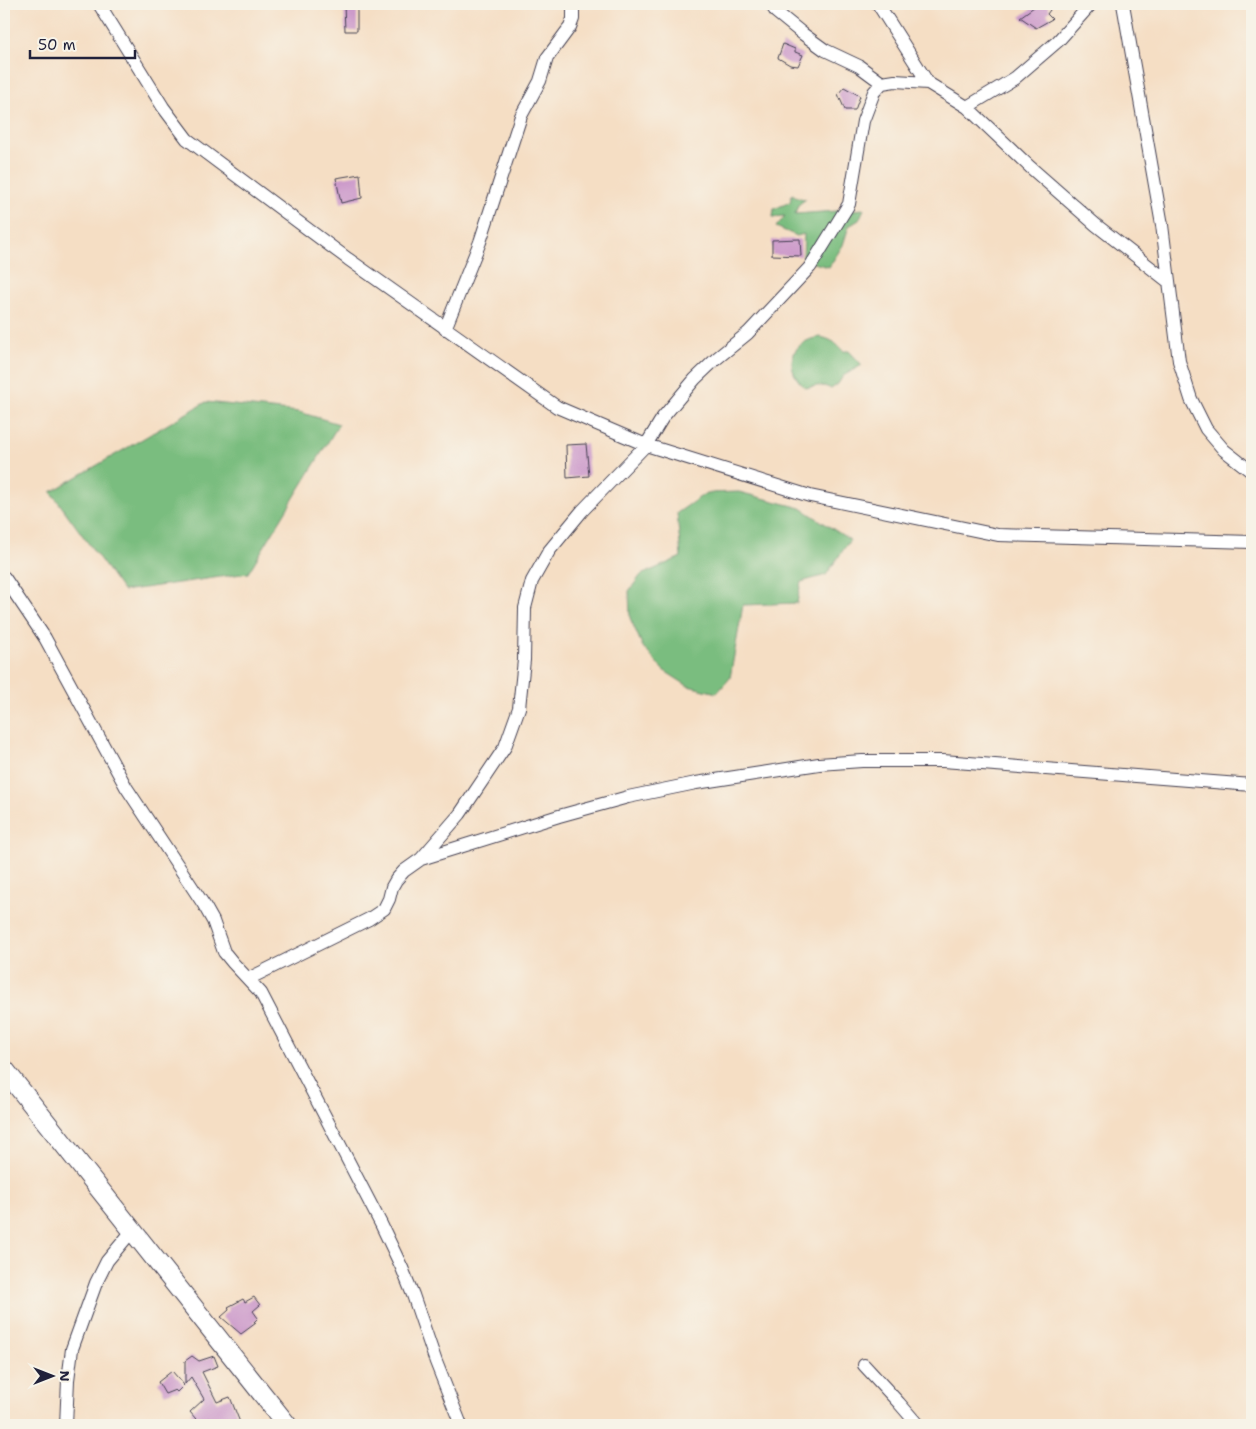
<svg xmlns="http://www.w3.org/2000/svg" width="1256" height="1429" viewBox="0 0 1256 1429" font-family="'Shantell Sans',sans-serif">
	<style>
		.forest { fill: #7abd7f; stroke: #4e705d }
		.building { fill: #cc9aca }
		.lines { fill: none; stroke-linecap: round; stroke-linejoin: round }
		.street-casing { stroke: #423e50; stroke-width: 14 }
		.secondary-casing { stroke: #423e50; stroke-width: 21 }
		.street { stroke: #fff; stroke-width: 12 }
		.secondary { stroke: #fff; stroke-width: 19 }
	</style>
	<rect width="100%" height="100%" fill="#f7f3e8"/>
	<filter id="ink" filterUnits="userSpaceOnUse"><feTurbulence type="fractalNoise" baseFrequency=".02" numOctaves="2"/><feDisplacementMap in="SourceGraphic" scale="10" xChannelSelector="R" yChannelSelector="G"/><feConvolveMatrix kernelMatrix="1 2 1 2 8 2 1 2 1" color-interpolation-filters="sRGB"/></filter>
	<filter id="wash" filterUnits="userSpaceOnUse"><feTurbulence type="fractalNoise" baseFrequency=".0096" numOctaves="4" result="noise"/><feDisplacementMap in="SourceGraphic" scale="20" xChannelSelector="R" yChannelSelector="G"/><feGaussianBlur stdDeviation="1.12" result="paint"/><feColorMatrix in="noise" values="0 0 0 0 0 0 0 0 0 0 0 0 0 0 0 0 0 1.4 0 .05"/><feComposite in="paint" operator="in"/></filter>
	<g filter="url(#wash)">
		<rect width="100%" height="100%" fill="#f5dec4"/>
		<path class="forest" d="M 792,194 L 799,198 L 806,199 L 798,205 L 795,214 L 864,209 L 859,220 L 849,226 L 843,245 L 829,267 L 803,260 L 804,234 L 797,236 L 776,227 L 785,216 L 773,217 L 774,209 L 790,202 Z
			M 820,337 C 831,339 836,343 843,351 L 849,351 L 862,365 L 843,376 L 838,384 L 831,389 C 824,384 813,386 806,388 C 782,369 790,341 820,337 Z
			M 206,402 L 299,412 L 339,424 L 248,573 L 123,591 L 51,492 Z
			M 739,492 L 801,508 L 850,540 L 826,575 L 801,582 L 797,603 L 743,605 L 730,678 L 717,693 L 688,686 L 663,670 L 643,647 L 630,618 L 629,591 L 641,575 L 681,557 L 677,513 L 706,493 Z"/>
		<g id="blocks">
			<path class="building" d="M 344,4 L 357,4 L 357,31 L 345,31 Z
				M 1038,4 L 1047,4 L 1050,10 L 1047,14 L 1052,19 L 1036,28 L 1020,17 Z
				M 783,44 L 795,49 L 795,52 L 803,55 L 798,66 L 790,65 L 778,58 Z
				M 844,87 L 860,96 L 855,110 L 845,110 L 838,94 Z
				M 360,174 L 362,198 L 341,203 L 336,178 Z
				M 800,239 L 801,256 L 772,255 L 772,240 Z
				M 586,444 L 589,476 L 567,478 L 566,445 Z
				M 254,1297 L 260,1305 L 253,1311 L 258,1318 L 254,1322 L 256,1323 L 241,1334 L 221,1317 L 229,1310 L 228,1307 L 243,1299 L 245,1302 Z
				M 192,1356 L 199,1361 L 214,1356 L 218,1366 L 202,1372 L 217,1402 L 230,1397 L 241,1425 L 215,1425 L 210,1418 L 201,1425 L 190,1412 L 204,1399 L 191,1377 L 185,1384 L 185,1361 Z
				M 172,1371 L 184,1385 L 177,1392 L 175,1390 L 165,1394 L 158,1382 Z"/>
		</g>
	</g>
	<g filter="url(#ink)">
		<use href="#blocks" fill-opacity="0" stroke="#423e50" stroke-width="1"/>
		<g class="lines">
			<g class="street-casing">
				<path id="street" d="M 99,4 L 163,107 L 187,139 L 348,259 L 557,407 L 646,445 L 810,496 L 998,535 L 1252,542
					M 771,4 L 776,12 L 803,34 L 825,50 L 859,66 L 882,83
					M 878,4 L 928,83 L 967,107 L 1030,167 L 1096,225 L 1169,282
					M 1123,4 L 1162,225 L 1179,361 L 1191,399 L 1206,429 L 1224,450 L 1252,472
					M 967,107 L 1015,78 L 1058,41 L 1091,4
					M 445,329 L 480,242 L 521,116 L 540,81 L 547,58 L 570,27 L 573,19 L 573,4
					M 4,577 L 45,638 L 126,787 L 204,905 L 213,921 L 224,952 L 233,963 L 261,993 L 381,1224 L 402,1268 L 413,1295 L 436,1362 L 461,1425
					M 421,859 L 559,816 L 628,797 L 696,783 L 819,764 L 862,761 L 943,761 L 1252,785
					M 248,979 L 369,919 L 384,909 L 389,899 L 392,887 L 396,880 L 404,871 L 421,859 L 460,814 L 505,747 L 519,708 L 524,660 L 525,608 L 532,581 L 549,551 L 582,511 L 646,445 L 663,417 L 695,379 L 716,359 L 748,333 L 810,267 L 849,204 L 863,121 L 874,92 L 882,83 L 895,81 L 928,83
					M 864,1365 L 899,1403 L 918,1425
					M 66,1425 L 68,1380 L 72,1349 L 96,1283 L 107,1261 L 132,1231"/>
			</g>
			<g class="secondary-casing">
				<path id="secondary" d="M 4,1069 L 287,1425"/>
			</g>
			<use href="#street" class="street"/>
			<use href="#secondary" class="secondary"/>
		</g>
	</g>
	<rect width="1256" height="1429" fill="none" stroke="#f7f3e8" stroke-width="20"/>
	<g transform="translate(52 1376) rotate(90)" stroke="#f7f3e8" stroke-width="4" paint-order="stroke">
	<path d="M0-4L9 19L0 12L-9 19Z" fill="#22223b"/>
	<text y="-8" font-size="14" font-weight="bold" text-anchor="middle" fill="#22223b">N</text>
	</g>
	<path d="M30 50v8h105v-8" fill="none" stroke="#22223b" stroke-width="2.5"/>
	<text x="38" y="50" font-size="15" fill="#22223b" stroke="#f7f3e8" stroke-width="4" paint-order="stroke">50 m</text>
</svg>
